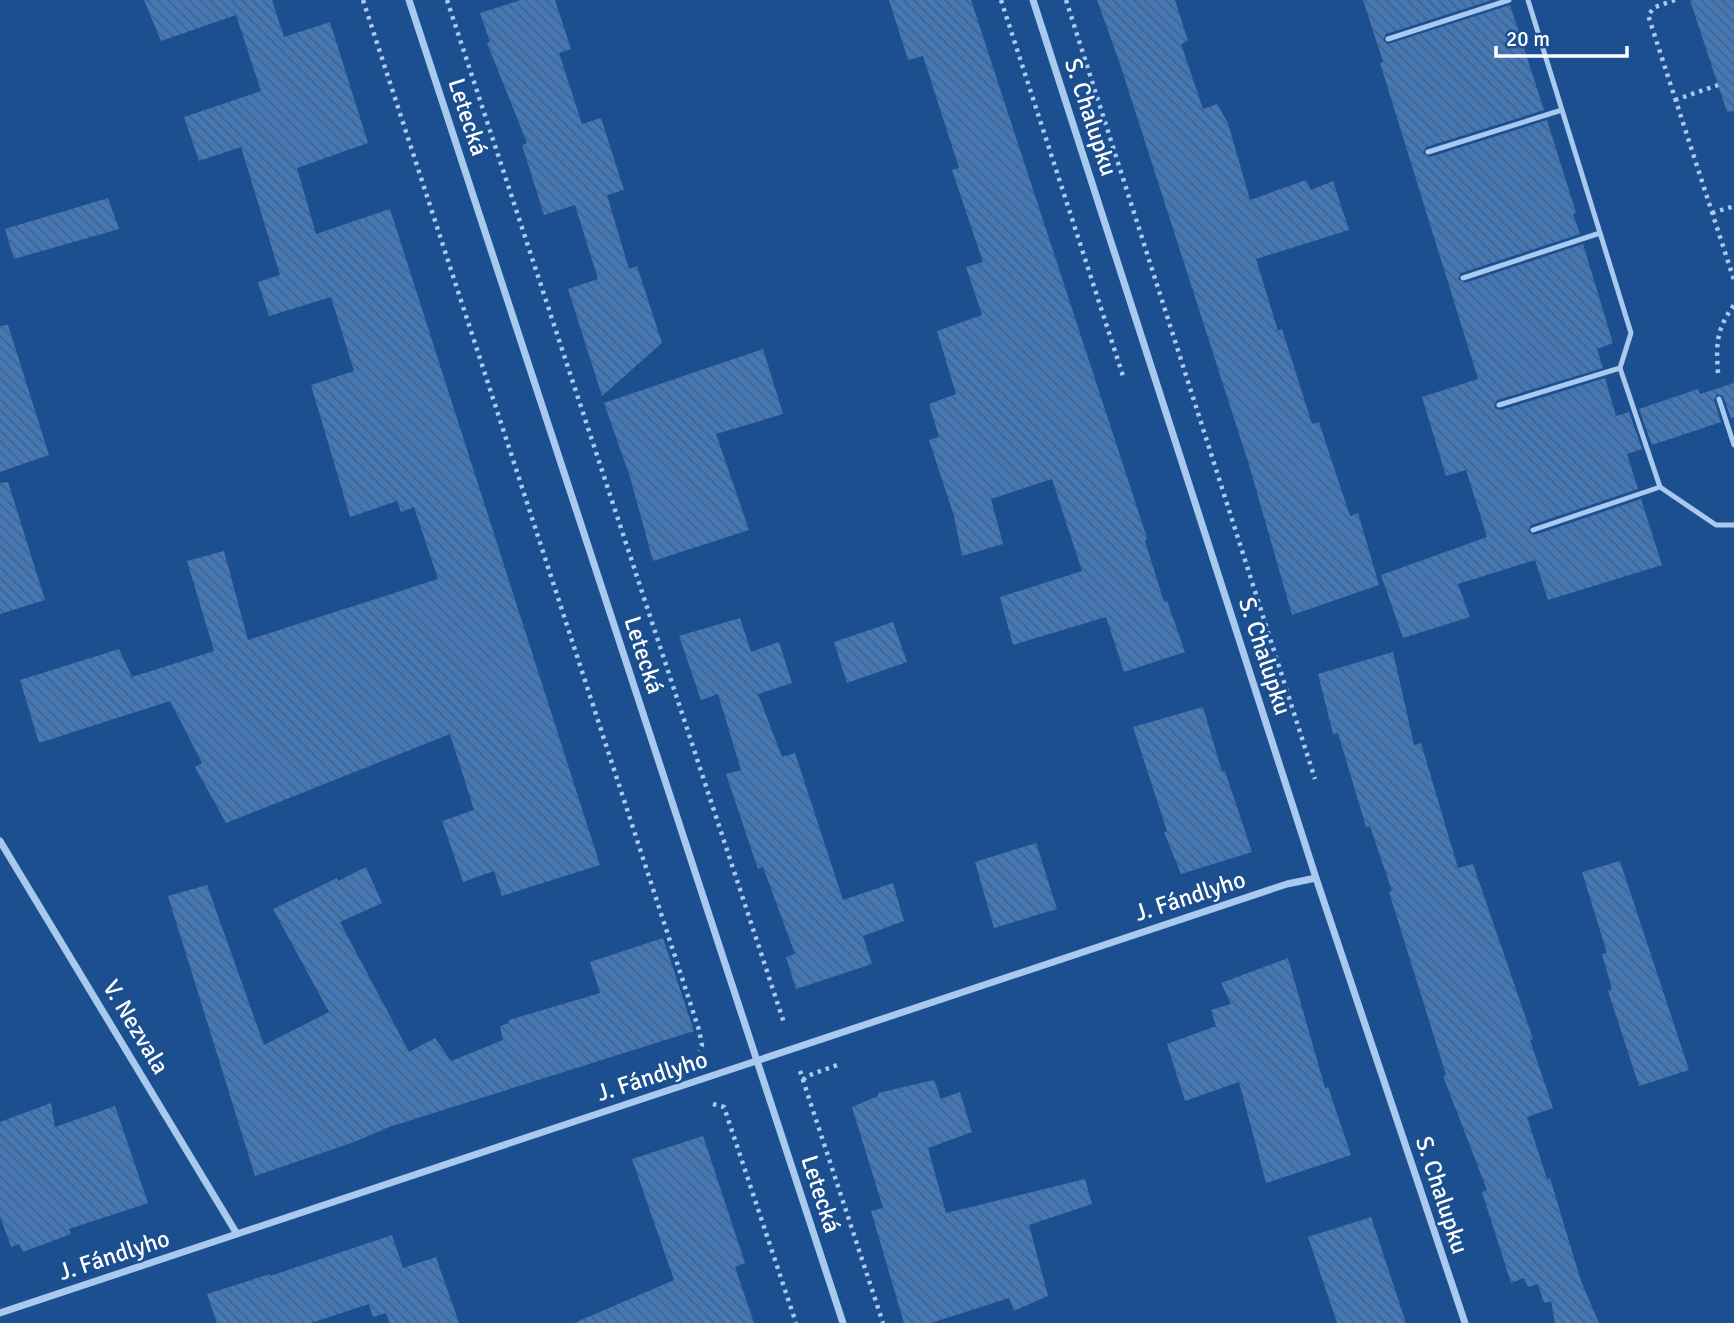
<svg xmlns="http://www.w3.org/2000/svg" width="1734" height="1323" viewBox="0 0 1734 1323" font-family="Signika,sans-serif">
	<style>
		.building { fill: url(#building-back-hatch) }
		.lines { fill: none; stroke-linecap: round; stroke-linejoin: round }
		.path { stroke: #a9c9ee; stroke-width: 4.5; stroke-dasharray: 3.5 5; stroke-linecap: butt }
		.lane { stroke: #a9c9ee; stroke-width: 5 }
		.street { stroke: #a9c9ee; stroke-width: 7 }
		.labels { text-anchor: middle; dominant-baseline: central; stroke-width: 5; stroke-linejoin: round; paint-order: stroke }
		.street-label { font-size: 24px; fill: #fff; stroke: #1b4f8f }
	</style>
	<defs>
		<pattern id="building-back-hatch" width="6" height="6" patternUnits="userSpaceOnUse" patternTransform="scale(1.75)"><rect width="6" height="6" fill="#4478b7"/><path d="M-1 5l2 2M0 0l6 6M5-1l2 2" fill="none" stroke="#486282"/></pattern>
	</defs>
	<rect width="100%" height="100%" fill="#1b4f8f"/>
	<path class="building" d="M 144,0 L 272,0 L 284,37 L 330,22 L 368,143 L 297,168 L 316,234 L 390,209 L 600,865 L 502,896 L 494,871 L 463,882 L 442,821 L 474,810 L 450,734 L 226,823 L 195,767 L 202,763 L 170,701 L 39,743 L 20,680 L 119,649 L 132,677 L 214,651 L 187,561 L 224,551 L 248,640 L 438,579 L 414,507 L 401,512 L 397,501 L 350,517 L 311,385 L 354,371 L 331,297 L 269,316 L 258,282 L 280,275 L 241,147 L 199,161 L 184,117 L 261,91 L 236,15 L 161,41 Z
		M 521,0 L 555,0 L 571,49 L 559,53 L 582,124 L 601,118 L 624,190 L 607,195 L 629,269 L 637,266 L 662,343 L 602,396 L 568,289 L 598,279 L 575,205 L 544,215 L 522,145 L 527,143 L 487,43 L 490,42 L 480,13 Z
		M 889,0 L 971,0 L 1147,538 L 1145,541 L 1164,602 L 1167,601 L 1185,652 L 1124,672 L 1106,617 L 1013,645 L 1000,597 L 1082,571 L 1052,479 L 991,499 L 1003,544 L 962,556 L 954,516 L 929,440 L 939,437 L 929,404 L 956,394 L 937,331 L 982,315 L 966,267 L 983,262 L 952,170 L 959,168 L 923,56 L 908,60 Z
		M 1097,0 L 1175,0 L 1188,41 L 1181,44 L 1203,109 L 1217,104 L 1228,123 L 1250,200 L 1306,180 L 1311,190 L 1333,181 L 1349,230 L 1256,259 L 1278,331 L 1282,329 L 1312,424 L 1319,422 L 1350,516 L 1358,513 L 1379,585 L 1292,615 L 1250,468 L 1120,64 Z
		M 1363,0 L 1492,0 L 1386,34 L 1383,40 L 1388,44 L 1510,5 L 1544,110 L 1426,147 L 1423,153 L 1430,157 L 1547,120 L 1576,213 L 1573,214 L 1580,234 L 1461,273 L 1458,279 L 1465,283 L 1583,244 L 1613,343 L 1597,349 L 1603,368 L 1497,400 L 1494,406 L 1496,409 L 1501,410 L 1605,378 L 1616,416 L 1629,412 L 1642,449 L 1627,454 L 1638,489 L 1531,525 L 1528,531 L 1535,535 L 1641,499 L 1662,565 L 1548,600 L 1535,560 L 1458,584 L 1470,617 L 1403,638 L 1381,575 L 1487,537 L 1466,470 L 1446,476 L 1422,397 L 1478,379 L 1380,63 L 1383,62 Z
		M 1690,0 L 1734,0 L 1734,111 L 1727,112 Z
		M 108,198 L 119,229 L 14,259 L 5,229 Z
		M 8,325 L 49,455 L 0,472 L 0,326 Z
		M 763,349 L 783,414 L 716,434 L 749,530 L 653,561 L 630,477 L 604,403 Z
		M 1734,383 L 1734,417 L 1731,418 L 1723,396 L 1717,394 L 1714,400 L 1721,422 L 1652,445 L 1639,409 L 1698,389 L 1700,394 Z
		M 8,482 L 45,600 L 0,614 L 0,483 Z
		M 740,618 L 751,652 L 779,642 L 792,683 L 758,694 L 782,757 L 795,753 L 843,900 L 893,883 L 904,921 L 863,936 L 872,964 L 796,989 L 786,957 L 795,954 L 763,867 L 758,869 L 726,774 L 741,770 L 718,694 L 701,700 L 679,636 Z
		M 893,622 L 907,662 L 847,683 L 834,642 Z
		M 1393,652 L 1414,745 L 1421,743 L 1458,868 L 1473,864 L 1533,1039 L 1530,1040 L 1553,1108 L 1527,1117 L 1547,1179 L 1550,1178 L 1581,1281 L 1599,1323 L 1555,1323 L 1551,1301 L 1544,1303 L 1538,1284 L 1528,1287 L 1524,1278 L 1511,1283 L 1482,1192 L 1487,1190 L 1443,1076 L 1446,1075 L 1389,892 L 1392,891 L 1370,826 L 1366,827 L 1338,733 L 1333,734 L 1318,674 Z
		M 1203,707 L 1222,772 L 1225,771 L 1252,852 L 1181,874 L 1164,832 L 1167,831 L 1133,727 Z
		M 1036,843 L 1057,909 L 994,928 L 975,862 Z
		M 1620,861 L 1689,1070 L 1639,1086 L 1608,991 L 1612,989 L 1602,954 L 1607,953 L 1582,872 Z
		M 366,867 L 382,903 L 340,922 L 409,1052 L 435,1038 L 451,1061 L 503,1040 L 500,1026 L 509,1023 L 509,1020 L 600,993 L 590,962 L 663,938 L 694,1031 L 389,1127 L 354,1142 L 255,1176 L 168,896 L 207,885 L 264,1045 L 329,1012 L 273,909 L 337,878 L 338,881 Z
		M 1288,958 L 1325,1088 L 1328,1087 L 1351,1155 L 1266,1183 L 1239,1082 L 1185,1101 L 1167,1044 L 1216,1026 L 1211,1010 L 1231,1004 L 1221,983 Z
		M 934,1080 L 941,1099 L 960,1092 L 972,1132 L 928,1148 L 946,1213 L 1085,1179 L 1092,1204 L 1029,1225 L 1048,1296 L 1014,1311 L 1009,1298 L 931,1323 L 904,1323 L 871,1211 L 883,1208 L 852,1107 L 878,1096 L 878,1093 Z
		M 51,1103 L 55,1127 L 115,1106 L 148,1203 L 69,1229 L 71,1234 L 23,1252 L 19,1244 L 11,1247 L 0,1216 L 0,1122 Z
		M 703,1136 L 745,1263 L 735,1267 L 754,1323 L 574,1323 L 674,1280 L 632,1159 Z
		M 1371,1217 L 1406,1323 L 1337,1323 L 1308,1237 Z
		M 392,1235 L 403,1268 L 436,1257 L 459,1323 L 390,1323 L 386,1313 L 373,1317 L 369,1304 L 311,1323 L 217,1323 L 207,1294 L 270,1274 L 270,1276 Z"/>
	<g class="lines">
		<path class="path" d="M 363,0 L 699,1030 L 702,1045 L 699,1051
			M 447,0 L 784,1023
			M 1001,0 L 1124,379
			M 1066,0 L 1315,779
			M 1675,0 L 1655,7 L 1648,15 L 1734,280
			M 1675,100 L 1718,85
			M 1712,213 L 1734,206
			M 1718,373 C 1716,343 1716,330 1734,305
			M 800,1071 L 883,1323
			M 803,1080 L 807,1076 L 840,1064
			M 713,1104 L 724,1107 L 796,1323"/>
		<path class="lane" d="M 1528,0 L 1631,333 L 1620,368 L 1660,487
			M 1388,39 L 1509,0
			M 1428,152 L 1562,110
			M 1463,278 L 1600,233
			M 1719,399 L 1734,445
			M 1499,405 L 1620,368
			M 1533,530 L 1660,487 L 1716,525 L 1734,525"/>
		<path class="street" d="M 409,0 L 843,1323
			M 1033,0 L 1316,878 L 1465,1323
			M 0,841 L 237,1234
			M 0,1313 L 1287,884 L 1316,878"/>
	</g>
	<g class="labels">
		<g class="street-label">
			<text transform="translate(468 117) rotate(72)">Letecká</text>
			<text transform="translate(1091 117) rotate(72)">S. Chalupku</text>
			<text transform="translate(644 655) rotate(72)">Letecká</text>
			<text transform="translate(1265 656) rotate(72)">S. Chalupku</text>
			<text transform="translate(1190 896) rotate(-18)">J. Fándlyho</text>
			<text transform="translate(136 1027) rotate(59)">V. Nezvala</text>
			<text transform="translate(652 1076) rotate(-18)">J. Fándlyho</text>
			<text transform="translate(821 1194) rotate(72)">Letecká</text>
			<text transform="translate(1442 1195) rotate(72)">S. Chalupku</text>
			<text transform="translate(114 1255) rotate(-18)">J. Fándlyho</text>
		</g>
	</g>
	<path d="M1496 46v10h131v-10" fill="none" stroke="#ffffff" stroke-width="3.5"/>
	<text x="1506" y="46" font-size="21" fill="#ffffff" stroke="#1b4f8f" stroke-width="5" paint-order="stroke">20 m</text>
</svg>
